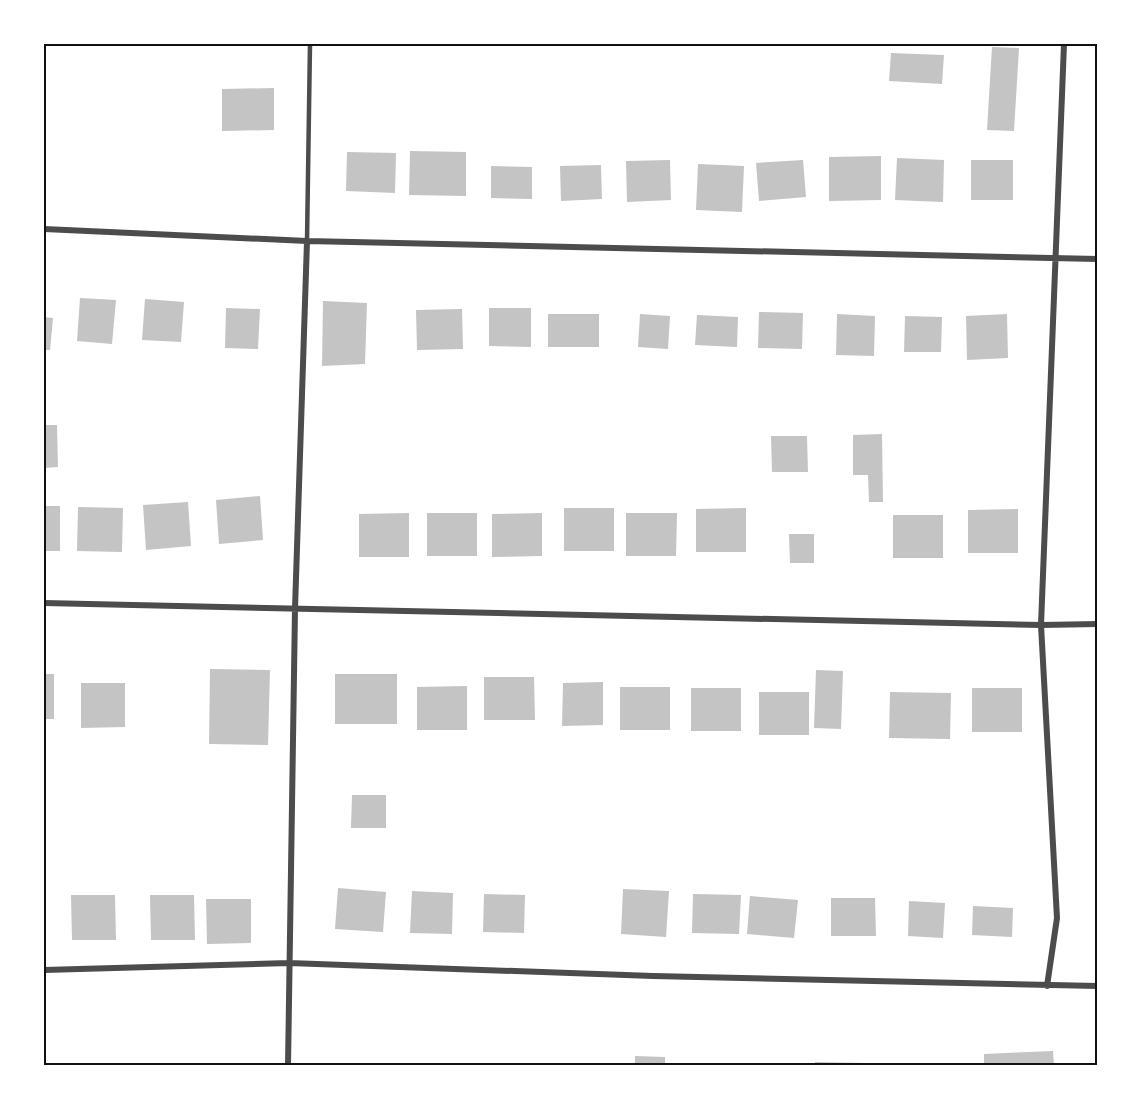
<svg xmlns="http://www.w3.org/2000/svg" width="1141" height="1109" viewBox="0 0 1141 1109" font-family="Lato,sans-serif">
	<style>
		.building { fill: #c4c4c4 }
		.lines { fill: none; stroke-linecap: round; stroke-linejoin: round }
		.service { stroke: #4c4c4c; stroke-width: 4.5 }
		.minor { stroke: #4c4c4c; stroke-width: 6 }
		.neatline { fill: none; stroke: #111; stroke-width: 2 }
	</style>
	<rect width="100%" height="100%" fill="#fff"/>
	<path class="building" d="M 992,47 L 1019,48 L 1014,131 L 987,130 Z
		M 891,53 L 944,55 L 942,84 L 889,81 Z
		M 274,88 L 274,130 L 222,131 L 222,89 Z
		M 410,151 L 466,152 L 466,196 L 409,195 Z
		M 347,152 L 396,153 L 395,193 L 346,191 Z
		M 881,156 L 881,200 L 829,201 L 829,157 Z
		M 897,158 L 944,160 L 943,202 L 895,200 Z
		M 670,160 L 671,200 L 627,202 L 626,161 Z
		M 803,160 L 806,197 L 759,201 L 756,163 Z
		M 971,160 L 1013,160 L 1013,200 L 971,200 Z
		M 698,164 L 744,166 L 742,212 L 696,210 Z
		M 601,165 L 602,199 L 561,201 L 560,166 Z
		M 491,166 L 532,167 L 532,199 L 491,198 Z
		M 80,298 L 116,300 L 112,344 L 77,341 Z
		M 145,299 L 184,302 L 181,342 L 142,340 Z
		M 323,301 L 367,303 L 365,364 L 322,366 Z
		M 226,308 L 260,309 L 258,349 L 225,348 Z
		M 489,308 L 531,308 L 531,347 L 489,346 Z
		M 462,309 L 463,349 L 417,350 L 416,310 Z
		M 759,312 L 803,313 L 802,349 L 758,348 Z
		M 548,314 L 599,314 L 599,347 L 548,347 Z
		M 640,314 L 670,316 L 668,349 L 638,347 Z
		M 837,314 L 875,316 L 874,356 L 836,355 Z
		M 1007,314 L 1008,358 L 967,360 L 966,316 Z
		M 697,315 L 738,317 L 737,347 L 695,345 Z
		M 905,316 L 942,317 L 941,352 L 904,352 Z
		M 44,317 L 53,318 L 50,350 L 44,350 Z
		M 44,425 L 57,425 L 58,467 L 44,468 Z
		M 882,434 L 883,502 L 869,502 L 868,475 L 853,475 L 853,435 Z
		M 771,436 L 807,436 L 808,472 L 772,472 Z
		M 260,496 L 263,540 L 219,544 L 216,500 Z
		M 188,502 L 191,546 L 146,550 L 143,505 Z
		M 44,506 L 60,506 L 60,551 L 44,551 Z
		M 78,507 L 123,508 L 122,552 L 77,551 Z
		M 564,508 L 614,508 L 614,551 L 564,551 Z
		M 746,508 L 746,552 L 696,552 L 696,509 Z
		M 1018,509 L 1018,553 L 968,553 L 968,510 Z
		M 409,513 L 409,557 L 359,557 L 359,514 Z
		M 427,513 L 477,513 L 477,556 L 427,556 Z
		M 542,513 L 542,556 L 492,557 L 492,514 Z
		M 626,513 L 677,513 L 676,556 L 626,556 Z
		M 893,515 L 943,515 L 943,558 L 893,558 Z
		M 789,534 L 814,534 L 814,563 L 790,563 Z
		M 210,669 L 270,670 L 268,745 L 209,744 Z
		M 816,670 L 843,671 L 841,729 L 814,728 Z
		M 44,674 L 54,674 L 54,719 L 44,719 Z
		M 335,674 L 397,674 L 397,724 L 335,724 Z
		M 484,677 L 534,677 L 535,720 L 484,720 Z
		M 603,682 L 603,725 L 562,726 L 563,683 Z
		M 81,683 L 125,683 L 125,727 L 81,728 Z
		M 467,686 L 467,730 L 417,730 L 417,687 Z
		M 620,687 L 670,687 L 670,730 L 620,730 Z
		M 691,688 L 741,688 L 741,731 L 691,731 Z
		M 972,688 L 1022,688 L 1022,732 L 972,732 Z
		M 759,692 L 809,692 L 809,735 L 759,735 Z
		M 890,692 L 951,693 L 950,739 L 889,738 Z
		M 352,795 L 386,795 L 386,828 L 351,828 Z
		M 338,888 L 386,892 L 383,932 L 335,929 Z
		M 623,889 L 669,891 L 666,937 L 621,934 Z
		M 412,891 L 453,893 L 452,934 L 410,933 Z
		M 484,894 L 525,895 L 524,933 L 483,932 Z
		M 693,894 L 741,895 L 739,934 L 692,933 Z
		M 71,895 L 115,895 L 116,940 L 72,940 Z
		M 150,895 L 194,895 L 195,940 L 151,940 Z
		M 750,896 L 798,900 L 794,938 L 747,934 Z
		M 831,898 L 875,898 L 876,936 L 831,936 Z
		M 206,899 L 251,899 L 251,943 L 207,944 Z
		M 909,901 L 945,903 L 943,938 L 908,936 Z
		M 973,906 L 1013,908 L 1012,937 L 972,935 Z
		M 1053,1051 L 1054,1066 L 984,1066 L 984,1054 Z
		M 635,1056 L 665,1057 L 665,1066 L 635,1066 Z
		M 815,1062 L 864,1063 L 864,1066 L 815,1066 Z"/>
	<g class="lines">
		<path class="service" d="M 307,241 L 310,44"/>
		<path class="minor" d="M 44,229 L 307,241 L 1098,259
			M 44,603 L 1041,625 L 1098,624
			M 44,970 L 289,963 L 653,976 L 1098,986
			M 1047,986 L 1057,918 L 1041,625 L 1064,44
			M 288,1066 L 295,609 L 307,241"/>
	</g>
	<rect width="1141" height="1109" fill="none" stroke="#ffffff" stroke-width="90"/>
	<rect x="45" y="45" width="1051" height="1019" class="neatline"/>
</svg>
